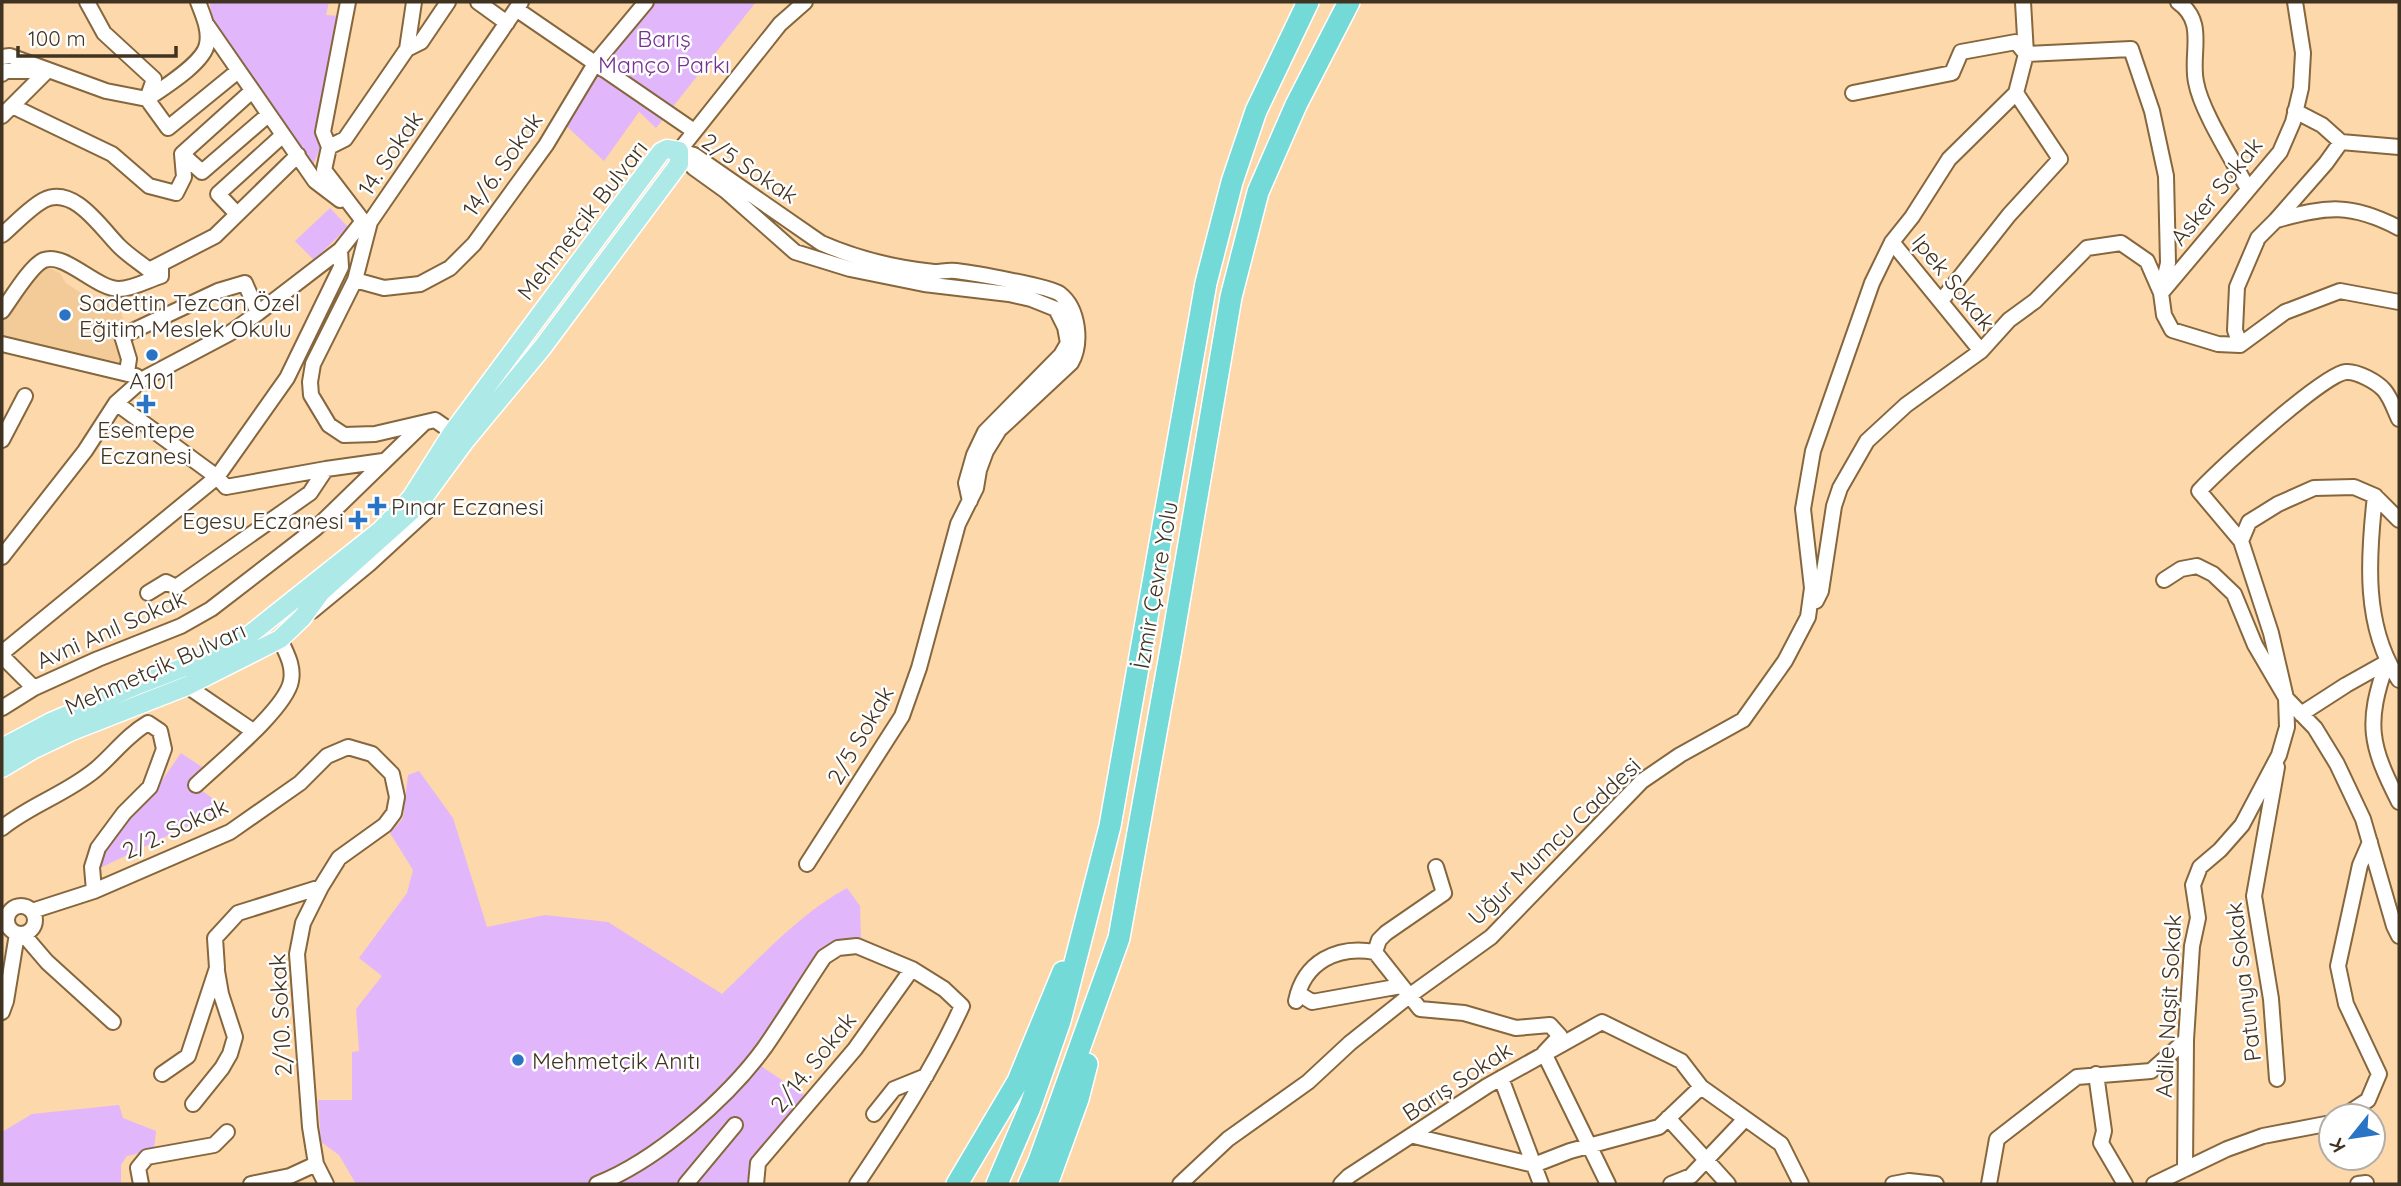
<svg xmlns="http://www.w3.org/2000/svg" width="2401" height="1186" viewBox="0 0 2401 1186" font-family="Quicksand,sans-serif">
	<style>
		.built { fill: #f3cb98 }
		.green { fill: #e2b6fb }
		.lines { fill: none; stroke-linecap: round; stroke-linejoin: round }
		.minor-casing { stroke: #86663c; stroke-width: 18 }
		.major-casing { stroke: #fff; stroke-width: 21 }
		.highway-casing { stroke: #fff; stroke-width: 24 }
		.minor { stroke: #fff; stroke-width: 14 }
		.major { stroke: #ace9e7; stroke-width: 18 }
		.highway { stroke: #74dad7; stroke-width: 21 }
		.poi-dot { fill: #2974c4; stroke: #fff; stroke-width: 2.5 }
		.labels { text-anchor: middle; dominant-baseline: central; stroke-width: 5; stroke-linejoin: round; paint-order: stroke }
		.park-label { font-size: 23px; fill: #743393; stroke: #fff }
		.street-label { font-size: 23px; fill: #413321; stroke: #fff }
		.poi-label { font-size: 23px; fill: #413321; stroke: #fff; text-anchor: start }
	</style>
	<rect width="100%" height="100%" fill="#fcd8ab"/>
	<path class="built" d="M 45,266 L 60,273 L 66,283 L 97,304 L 119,308 L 126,326 L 117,334 L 121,362 L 2,342 L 2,323 Z"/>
	<path class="green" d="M 210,2 L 329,2 L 326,15 L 339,16 L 320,148 L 313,165 L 212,19 Z
		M 649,2 L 756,2 L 656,128 L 628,101 L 639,112 L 604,161 L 562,122 Z
		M 330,208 L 348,227 L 314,260 L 295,241 Z
		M 181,753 L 202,767 L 192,783 L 225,808 L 98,869 L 105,848 L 132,811 L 154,792 Z
		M 419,771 L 453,818 L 487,927 L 545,915 L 608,922 L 722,994 C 761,957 799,914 847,888 L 860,906 L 861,939 L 837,943 L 749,1058 L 810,1099 L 748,1184 L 356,1184 L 339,1155 L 321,1142 L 318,1100 L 352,1100 L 352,1052 L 359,1051 L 356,1009 L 382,976 L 359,958 L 407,893 L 413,870 L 390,833 L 403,818 L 408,775 Z
		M 119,1105 L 123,1118 L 156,1131 L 154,1150 L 127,1156 L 121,1165 L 121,1184 L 2,1184 L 2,1132 L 32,1114 Z"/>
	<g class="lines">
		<g class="minor-casing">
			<path id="minor" d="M 87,2 L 104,33 L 154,79 L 147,99 L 168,128 L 238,71
				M 478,2 L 507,23
				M 2178,2 C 2207,22 2190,53 2196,82 C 2201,111 2233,160 2248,189
				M 516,9 L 694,131
				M 207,25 L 315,181 L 340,200
				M 407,49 L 414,2
				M 2,57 L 10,56 L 106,91 L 147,99 C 163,88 204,63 207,44 C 210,30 203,15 198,2
				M 2,74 L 5,71 L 39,71
				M 1853,93 L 1952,73 L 1961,52 L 2016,42 L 2026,54 L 2131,49 L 2152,111 L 2166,176 L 2168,263 L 2161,293
				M 12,106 L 112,154 L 149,186 L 176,193 L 184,177 L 182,154 L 202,172 L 268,115
				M 2,116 L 47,71
				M 2341,142 L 2399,147
				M 329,147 L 323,132 L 348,2
				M 679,151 L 694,155 L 821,243 C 855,258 896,268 934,272 C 941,272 948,270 956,271 C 972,273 1049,286 1060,294 C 1079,309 1082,344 1071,363 L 999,430 L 986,451 L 979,470 L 976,488 L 958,524 L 919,668 L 902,716 L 807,864
				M 679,151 L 780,24 L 805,2
				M 679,152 L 694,168 L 726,191 L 795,252 L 850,269 L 924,284 L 1009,294 L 1031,299 L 1056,309 L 1065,327 L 1068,343 L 1061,355 L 985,432 L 974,455 L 966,483 L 970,501
				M 182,154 L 252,91
				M 237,214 L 218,194 L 283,135
				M 2277,220 C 2327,206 2351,203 2399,228
				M 363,221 L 324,170 L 329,147 L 345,139 L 407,49 L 421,42 L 448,2
				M 2,235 C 15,224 29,208 44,200 C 74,185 101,228 119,246 C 128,255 139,262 149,270 L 215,236 L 298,155
				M 1892,242 L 1981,351
				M 355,280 L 384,288 L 420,284 L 450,268 L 474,244 L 546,145 L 596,62 L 646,2
				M 2162,292 L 2280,152 L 2293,122 L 2301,88 L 2303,53 L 2295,2
				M 1941,301 L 2009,215 L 2060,159 L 2016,93 L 2026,54 L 2023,2
				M 2,311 C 11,299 31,265 44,260 C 65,252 96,289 119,289 C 133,289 148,280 161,276 L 161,264
				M 2,344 L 136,376
				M 2240,345 L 2235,330 L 2237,287 L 2258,238 L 2276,220 L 2326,163 L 2341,142 L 2322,125 L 2295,111
				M 2240,345 L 2285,312 L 2340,291 L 2399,302
				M 127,372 L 129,359 L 122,336 L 218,291 L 245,283 L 258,313
				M 2399,419 C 2395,411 2391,398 2384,390 C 2377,382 2357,371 2346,372 C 2323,374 2219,470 2199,491 L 2241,541 L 2271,633 L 2286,698 L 2315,728 L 2337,764 L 2363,819 L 2394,926 L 2399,936
				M 461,438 L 435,420 L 375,434 L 344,435 L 329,425 L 311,395 L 310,382 L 313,364 L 355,280 L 370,222 L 521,2
				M 2,440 L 25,396
				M 326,469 L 226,487 L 217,477 L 287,378 L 341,267 L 340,250
				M 2375,496 L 2399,520
				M 2241,541 L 2249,522 L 2278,504 L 2314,488 L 2354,487 L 2375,496 C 2368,558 2363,627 2399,680
				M 2,557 L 85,451 L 116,403 L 143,379 L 230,333 L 258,313 L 340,250 L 363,221
				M 2164,580 L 2181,569 L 2197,566 L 2213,574 L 2234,594 L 2255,645 L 2286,698 L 2287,727 L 2279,755 L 2242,825 L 2220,850 L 2200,867 L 2193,885 L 2198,918 L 2192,946 L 2186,1040 L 2185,1169
				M 148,593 L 166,582 L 176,587 L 310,493 L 326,469 L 383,461
				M 1816,601 L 1821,591 L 1834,506 L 1840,488 L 1867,441 L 1906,405 L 1981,351 L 2009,320 L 2035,301 L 2087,248 L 2121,243 L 2147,261 L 2161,293 L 2164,315 L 2172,330 L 2218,344 L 2240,345
				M 312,611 L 369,564 L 430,508
				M 2,653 L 217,477 L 116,403
				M 2,656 L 34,688
				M 2387,662 C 2365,724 2370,745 2399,802
				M 187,686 L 253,731
				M 2,708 L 34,688 L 98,659 L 181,626 L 211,609 L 316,528 L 423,424
				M 2301,714 L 2346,685 L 2387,662
				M 196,785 C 219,763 286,709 291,681 C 294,665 286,653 280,639
				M 2,828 C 30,805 66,794 95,770 C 113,755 127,735 148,723 L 160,731 L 164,749 L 150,787 L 124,813 L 98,848 L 92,867 L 94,891
				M 1436,867 L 1444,893 L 1386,933 L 1379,940 L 1375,952 L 1420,1009 L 1464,1013 L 1516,1028 L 1550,1025 L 1560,1036 L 1544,1053 L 1608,1184
				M7 920a14 14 0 1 1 28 0a14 14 0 1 1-28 0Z
				M 32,911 L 94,891 L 230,832 L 300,783 L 327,756 L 348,747 L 372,754 L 392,774 L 397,797 L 394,813 L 385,825 L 339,858 L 321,887 L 303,923 L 297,954 L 310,1127 L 316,1164 L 326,1184
				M 23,934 L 47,962 L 113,1022
				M 1298,993 L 1312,1002 L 1401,986
				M 1296,1001 C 1304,962 1337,945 1375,952
				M 2,1012 L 6,1001 L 17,934
				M 162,1074 L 188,1056 L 217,968 L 215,938 L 238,913 L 321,887
				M 2096,1074 L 2104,1131 L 2101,1143 L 2125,1184
				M 1501,1078 L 1541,1184
				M 2277,1079 L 2271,999 L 2254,896 L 2277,767
				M 193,1104 L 222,1068 L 230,1054 L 235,1037 L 221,994 L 217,971
				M 874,1114 L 894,1089 L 926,1076
				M 2344,1116 L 2368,1100 L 2379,1074 L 2346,1004 L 2338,966 L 2360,865 L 2370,842
				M 1668,1118 L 1728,1184
				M 1414,1136 L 1534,1165 L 1570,1151 L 1659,1127 L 1701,1087
				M 141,1184 L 138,1168 L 147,1157 L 214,1145 L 227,1132
				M 251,1184 L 290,1176 L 316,1164
				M 597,1184 C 656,1161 728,1098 765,1047 C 785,1018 804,987 824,957 L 838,948 L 857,946 L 912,969 L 944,989 L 962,1006 C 933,1070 895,1127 857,1184
				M 686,1184 L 735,1125
				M 756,1184 L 758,1163 L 855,1049 L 912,969
				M 1180,1184 L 1228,1139 L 1308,1082 L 1350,1043 L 1409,996 L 1491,937 L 1642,781 L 1680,755 L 1743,720 L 1785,661 L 1808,617 L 1812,588 L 1803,509 L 1813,451 L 1872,283 L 1892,242 L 1912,217 L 1949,159 L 2016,93
				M 1341,1184 L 1349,1176 L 1487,1086 L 1602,1022 L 1681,1061 L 1701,1087 L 1781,1144 L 1801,1184
				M 1671,1184 L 1691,1176 L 1745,1119
				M 1893,1184 L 1909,1181 L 1936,1184
				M 1989,1184 L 1997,1139 L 2077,1077 L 2151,1071 L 2186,1040
				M 2154,1184 L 2227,1149 L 2263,1136 L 2331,1123
				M 2358,1184 L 2366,1183"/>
		</g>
		<g class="major-casing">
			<path id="major" d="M 2,748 L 51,722 L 140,684 L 203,660 L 243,640 L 381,530 L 411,498 L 452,433 L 661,152 L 667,149 L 679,151 L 679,164 L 542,348 L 465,441 L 418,505 L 321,592 L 302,618 L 280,639 L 187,686 L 72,731 L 34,749 L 2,768"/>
		</g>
		<g class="highway-casing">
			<path id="highway" d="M 957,1184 L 1018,1081 L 1063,972
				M 997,1184 L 1030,1107 L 1060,1021 L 1110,826 L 1206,283 L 1232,182 L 1256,111 L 1308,2
				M 1029,1184 L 1039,1161 L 1119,938 L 1171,649 L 1231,297 L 1258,192 L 1296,105 L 1349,2
				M 1047,1184 L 1078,1099 L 1087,1064"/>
		</g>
		<use href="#minor" class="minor"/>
		<use href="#major" class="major"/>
		<use href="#highway" class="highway"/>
	</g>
	<g class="poi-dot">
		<circle cx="65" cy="315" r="7"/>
		<circle cx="152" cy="355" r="7"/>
		<path d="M142.5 393.5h7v7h7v7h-7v7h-7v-7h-7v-7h7z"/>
		<path d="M373.5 495.5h7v7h7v7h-7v7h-7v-7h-7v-7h7z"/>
		<path d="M354.5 509.5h7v7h7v7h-7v7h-7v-7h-7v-7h7z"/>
		<circle cx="518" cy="1060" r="7"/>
	</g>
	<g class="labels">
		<g class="park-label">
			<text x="664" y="38">Barış<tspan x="664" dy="26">Manço Parkı</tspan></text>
		</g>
		<g class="street-label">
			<text transform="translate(390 153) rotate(-56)">14. Sokak</text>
			<text transform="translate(502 164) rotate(-55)">14/6. Sokak</text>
			<text transform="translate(750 168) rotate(33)">2/5 Sokak</text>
			<text transform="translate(2216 191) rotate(-51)">Asker Sokak</text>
			<text transform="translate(582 220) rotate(-52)">Mehmetçik Bulvarı</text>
			<text transform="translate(1954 282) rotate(51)">Ipek Sokak</text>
			<text transform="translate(1155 585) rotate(-80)">İzmir Çevre Yolu</text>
			<text transform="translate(111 629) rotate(-24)">Avni Anıl Sokak</text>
			<text transform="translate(155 668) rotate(-24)">Mehmetçik Bulvarı</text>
			<text transform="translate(860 735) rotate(-60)">2/5 Sokak</text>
			<text transform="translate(175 828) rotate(-25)">2/2. Sokak</text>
			<text transform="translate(1554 841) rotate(-44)">Uğur Mumcu Caddesi</text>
			<text transform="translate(2243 982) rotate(-97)">Patunya Sokak</text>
			<text transform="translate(2168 1006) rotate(-87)">Adile Naşit Sokak</text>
			<text transform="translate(280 1015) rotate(-93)">2/10. Sokak</text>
			<text transform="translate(813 1062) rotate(-51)">2/14. Sokak</text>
			<text transform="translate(1457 1081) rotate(-33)">Barış Sokak</text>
		</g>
		<g class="poi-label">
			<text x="79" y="302">Sadettin Tezcan Özel<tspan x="79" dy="26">Eğitim Meslek Okulu</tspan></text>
			<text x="152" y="380" text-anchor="middle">A101</text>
			<text x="146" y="429" text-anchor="middle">Esentepe<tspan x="146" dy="26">Eczanesi</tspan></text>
			<text x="391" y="506">Pınar Eczanesi</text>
			<text x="344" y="520" text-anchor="end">Egesu Eczanesi</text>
			<text x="532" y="1060">Mehmetçik Anıtı</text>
		</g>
	</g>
	<rect width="2401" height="1186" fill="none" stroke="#413321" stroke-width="7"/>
	<g transform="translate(2352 1137) rotate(240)"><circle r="33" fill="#ffffff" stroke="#b3ada6" stroke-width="2"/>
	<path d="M0-5L12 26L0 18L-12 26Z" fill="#2974c4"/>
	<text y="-10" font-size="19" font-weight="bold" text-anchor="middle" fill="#413321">K</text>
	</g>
	<path d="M18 46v10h158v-10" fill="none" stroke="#413321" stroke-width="3.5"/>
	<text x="28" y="46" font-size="21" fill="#413321" stroke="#ffffff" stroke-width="5" paint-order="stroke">100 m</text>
</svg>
